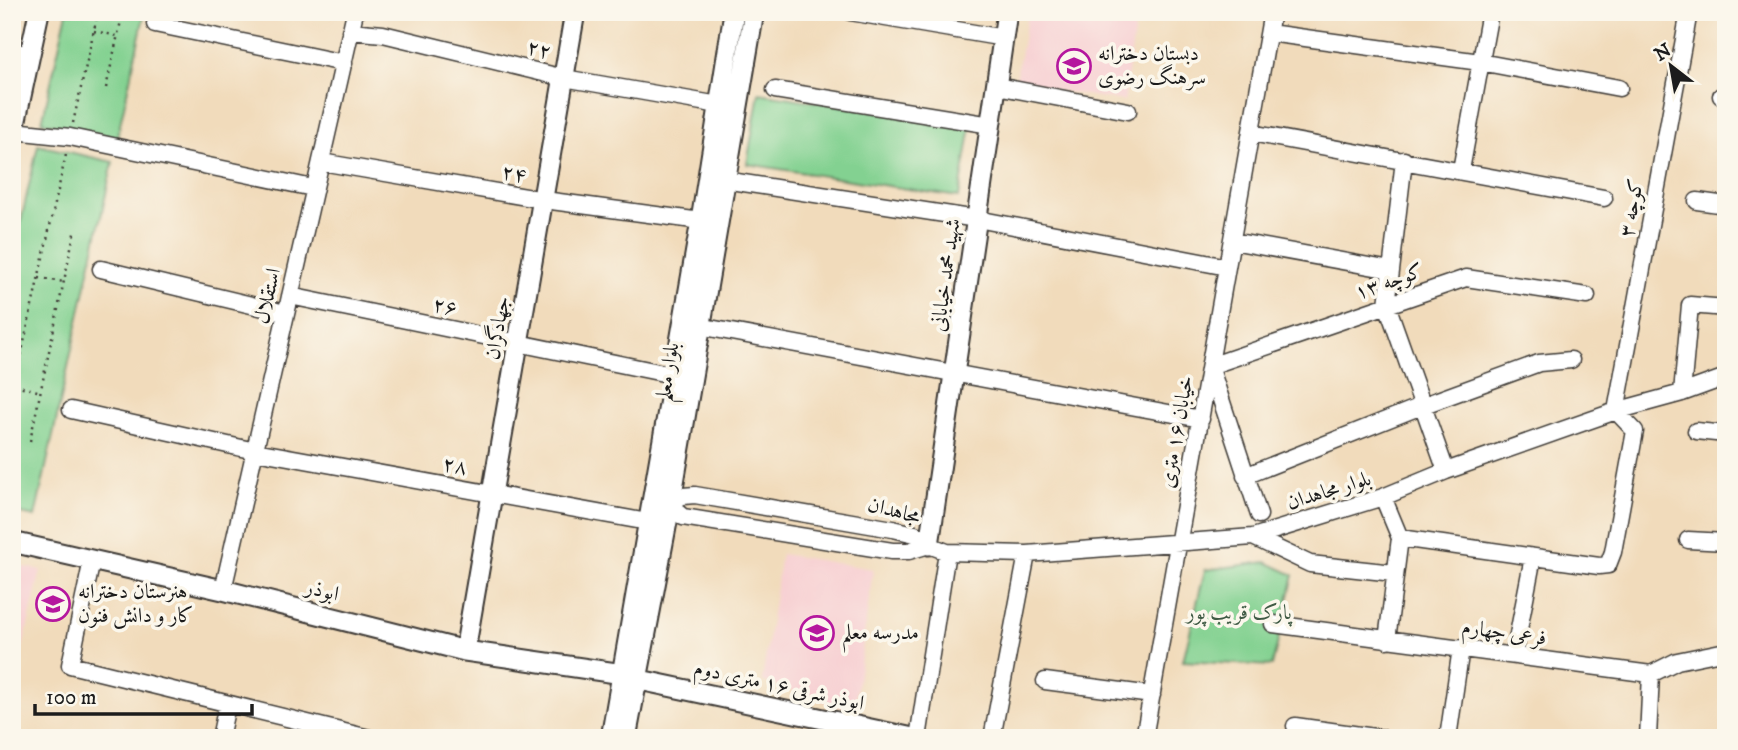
<svg xmlns="http://www.w3.org/2000/svg" width="1738" height="750" viewBox="0 0 1738 750" font-family="'IM FELL DW Pica',Amiri,serif">
	<style>
		.built { fill: #f7cfd2 }
		.green { fill: #83d191; stroke: #507656; stroke-width: 2 }
		.lines { fill: none; stroke-linecap: round; stroke-linejoin: round }
		.minor-casing { stroke: #3c3934; stroke-width: 19 }
		.tertiary-casing { stroke: #3c3934; stroke-width: 23 }
		.path { stroke: #3c3934; stroke-width: 2.5; stroke-dasharray: 2 5; stroke-linecap: butt }
		.minor { stroke: #fff; stroke-width: 16 }
		.tertiary { stroke: #fff; stroke-width: 19 }
		.labels { text-anchor: middle; dominant-baseline: central; stroke-width: 7; stroke-linejoin: round; paint-order: stroke }
		.street-label { font-size: 21px; fill: #1c1c1c; stroke: #fbf7ec }
		.poi-label { font-size: 21px; fill: #1c1c1c; stroke: #fbf7ec; text-anchor: start }
		.park-label { font-size: 21px; fill: #405b45; stroke: #fbf7ec }
	</style>
	<rect width="100%" height="100%" fill="#fbf7ec"/>
	<filter id="ink" filterUnits="userSpaceOnUse"><feTurbulence type="fractalNoise" baseFrequency=".0143" numOctaves="2"/><feDisplacementMap in="SourceGraphic" scale="14" xChannelSelector="R" yChannelSelector="G"/><feConvolveMatrix kernelMatrix="1 2 1 2 8 2 1 2 1" color-interpolation-filters="sRGB"/></filter>
	<filter id="wash" filterUnits="userSpaceOnUse"><feTurbulence type="fractalNoise" baseFrequency=".00686" numOctaves="4" result="noise"/><feDisplacementMap in="SourceGraphic" scale="28" xChannelSelector="R" yChannelSelector="G"/><feGaussianBlur stdDeviation="1.57" result="paint"/><feColorMatrix in="noise" values="0 0 0 0 0 0 0 0 0 0 0 0 0 0 0 0 0 1.4 0 .05"/><feComposite in="paint" operator="in"/></filter>
	<g filter="url(#wash)">
		<rect width="100%" height="100%" fill="#f1dbbb"/>
		<path class="built" d="M 1028,12 L 1137,12 L 1124,101 L 1015,84 Z
			M 781,554 L 873,569 L 854,711 L 762,681 Z
			M 12,565 L 41,570 L 12,693 Z"/>
		<path class="green" d="M 67,12 L 145,12 L 117,138 L 42,122 Z
			M 759,93 L 971,126 L 959,197 L 747,164 Z
			M 38,145 L 113,162 L 35,517 L 12,512 L 12,261 Z
			M 1266,562 L 1294,575 L 1272,666 L 1183,661 L 1205,570 Z"/>
	</g>
	<g filter="url(#ink)">
		<g class="lines">
			<g class="minor-casing">
				<path id="minor" d="M 850,12 L 1004,38
					M 155,24 L 344,63
					M 350,31 L 383,34 L 564,78 L 719,105
					M 1269,33 L 1480,62 L 1619,88
					M 12,51 L 29,55
					M 997,86 L 1128,111
					M 775,90 L 991,125
					M 1721,96 L 1726,97
					M 14,131 L 70,137 L 313,188
					M 1251,133 L 1604,198
					M 1404,160 L 1387,305 L 1446,471
					M 321,162 L 544,200 L 701,221
					M 1461,170 L 1490,12
					M 724,180 L 977,219 L 1227,267
					M 1697,201 L 1726,205
					M 1232,241 L 1391,270
					M 101,269 L 285,313
					M 290,296 L 673,375
					M 699,326 L 1201,419
					M 1682,393 L 1690,305 L 1726,308
					M 71,410 L 255,451 L 648,522
					M 1696,431 L 1726,434
					M 1245,476 L 1424,405 L 1539,363 L 1571,360
					M 1383,497 L 1400,538 L 1387,640
					M 670,506 L 683,496 L 695,495 L 893,529 L 915,534 L 929,545 L 947,552 L 1027,554 L 1253,537 L 1383,497 L 1446,471 L 1616,411 L 1682,393 L 1726,377
					M 670,506 L 683,517 L 892,551 L 909,551 L 929,545
					M 1259,515 L 1210,366 L 1466,278 L 1587,296
					M 1253,537 L 1310,564 L 1394,573
					M 1400,538 L 1599,566 L 1608,565 L 1613,552 L 1635,431 L 1616,411 L 1689,12
					M 1688,540 L 1726,542
					M 92,560 L 70,665 L 369,738
					M 223,590 L 355,12
					M 1273,624 L 1651,674 L 1677,661 L 1726,651
					M 1514,655 L 1533,557
					M 1045,681 L 1152,695
					M 1295,726 L 1382,738
					M 220,738 L 227,705
					M 918,738 L 947,552
					M 992,738 L 1027,554
					M 1144,738 L 1272,12
					M 1448,738 L 1461,648
					M 1648,738 L 1651,674"/>
			</g>
			<g class="tertiary-casing">
				<path id="tertiary" d="M 12,138 L 39,12
					M 12,542 L 223,590 L 465,651 L 623,674 L 635,679 L 913,738
					M 929,545 L 1007,12
					M 465,651 L 575,12
					M 611,738 L 701,221 L 734,12
					M 626,738 L 670,506 L 754,12"/>
			</g>
			<path class="path" d="M 94,31 L 118,36
				M 106,88 L 123,12
				M 73,123 L 98,12
				M 39,278 L 64,282
				M 15,385 L 41,392
				M 12,396 L 67,150
				M 30,441 L 75,229"/>
			<use href="#minor" class="minor"/>
			<use href="#tertiary" class="tertiary"/>
		</g>
	</g>
	<defs>
		<g id="school-ring" transform="scale(1.75)"><circle r="9.5" fill="#fbf7ec" stroke="#b5179e" stroke-width="1.5"/><path d="M0-5L7-2L0 1L-7-2ZM-4 1L0 2.5L4 1V4Q0 6-4 4Z" fill="#b5179e"/></g>
	</defs>
	<g fill-rule="evenodd">
		<use href="#school-ring" x="1074" y="66"/>
		<use href="#school-ring" x="53" y="604"/>
		<use href="#school-ring" x="817" y="633"/>
	</g>
	<g class="labels">
		<g class="street-label">
			<text transform="translate(539 50) rotate(14)">۲۲</text>
			<text transform="translate(514 174) rotate(10)">۲۴</text>
			<text transform="translate(1632 208) rotate(-80)">کوچه ۳</text>
			<text transform="translate(946 275) rotate(-82)">شهید محمد خیابانی</text>
			<text transform="translate(1389 282) rotate(-19)">کوچه ۱۳</text>
			<text transform="translate(268 296) rotate(-77)">استقلال</text>
			<text transform="translate(445 307) rotate(12)">۲۶</text>
			<text transform="translate(498 328) rotate(-80)">جهادگران</text>
			<text transform="translate(668 372) rotate(-81)">بلوار معلم</text>
			<text transform="translate(1177 432) rotate(-80)">خیابان ۱۶ متری</text>
			<text transform="translate(455 466) rotate(10)">۲۸</text>
			<text transform="translate(1329 491) rotate(-17)">بلوار مجاهدان</text>
			<text transform="translate(894 511) rotate(15)">مجاهدان</text>
			<text transform="translate(322 591) rotate(14)">ابوذر</text>
			<text transform="translate(1504 633) rotate(8)">فرعی چهارم</text>
			<text transform="translate(779 686) rotate(12)">ابوذر شرقی ۱۶ متری دوم</text>
		</g>
		<g class="poi-label">
			<text x="1098" y="54">دبستان دخترانه<tspan x="1098" dy="24">سرهنگ رضوی</tspan></text>
			<text x="78" y="592">هنرستان دخترانه<tspan x="78" dy="24">کار و دانش فنون</tspan></text>
			<text x="842" y="633">مدرسه معلم</text>
		</g>
		<g class="park-label">
			<text x="1239" y="613">پارک قریب پور</text>
		</g>
	</g>
	<rect width="1738" height="750" fill="none" stroke="#fbf7ec" stroke-width="42"/>
	<g transform="translate(1671 66) rotate(329)" stroke="#fbf7ec" stroke-width="5" paint-order="stroke">
	<path d="M0-5L12 26L0 18L-12 26Z" fill="#1c1c1c"/>
	<text y="-10" font-size="19" font-weight="bold" text-anchor="middle" fill="#1c1c1c">N</text>
	</g>
	<path d="M35 704v10h217v-10" fill="none" stroke="#1c1c1c" stroke-width="3.5"/>
	<text x="46" y="704" font-size="21" fill="#1c1c1c" stroke="#fbf7ec" stroke-width="5" paint-order="stroke">100 m</text>
</svg>
